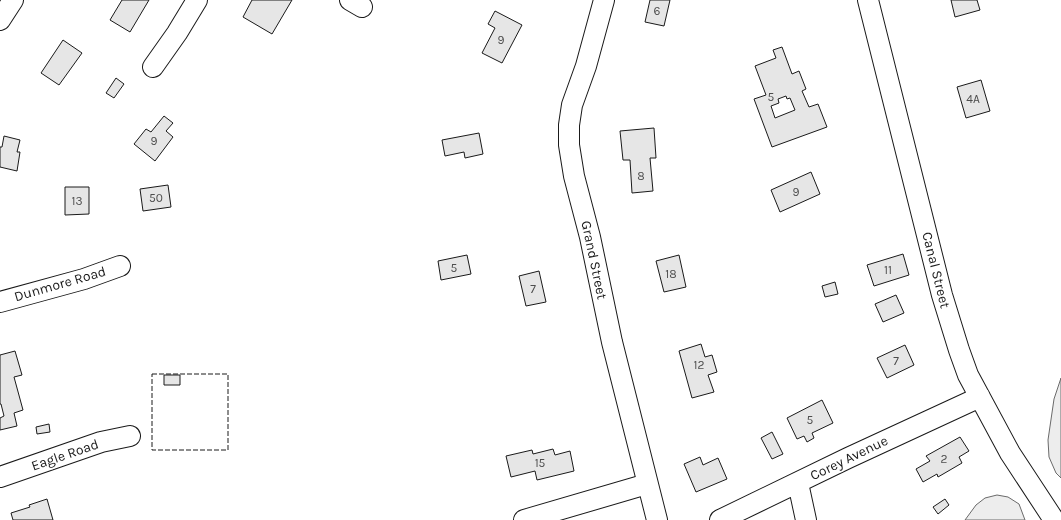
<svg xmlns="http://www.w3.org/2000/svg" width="1061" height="520" viewBox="0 0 1061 520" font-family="Karla,sans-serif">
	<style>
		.built { fill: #ededed; stroke: #6a6a6a }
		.building { fill: #e6e6e6; stroke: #1a1a1a; fill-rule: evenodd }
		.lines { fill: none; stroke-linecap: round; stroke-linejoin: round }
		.minor-casing { stroke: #1a1a1a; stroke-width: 22 }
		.minor { stroke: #fff; stroke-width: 20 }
		.fence { stroke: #1a1a1a; stroke-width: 1; stroke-dasharray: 5 2; stroke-linecap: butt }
		.labels { text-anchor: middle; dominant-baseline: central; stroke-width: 3; stroke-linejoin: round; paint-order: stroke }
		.number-label { font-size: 12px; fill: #4d4d4d }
		.street-label { font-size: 14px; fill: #1a1a1a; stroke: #fff }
	</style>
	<rect width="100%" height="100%" fill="#fff"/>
	<path class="built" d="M 1061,378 L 1061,478 L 1056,473 L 1049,457 L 1048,440 L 1054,399 Z
		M 997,495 L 1008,497 L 1019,504 L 1025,520 L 965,520 L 976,505 L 985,498 Z"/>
	<path class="building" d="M 122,0 L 149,0 L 130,32 L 110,20 Z
		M 252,0 L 292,0 L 272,34 L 243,17 Z
		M 650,0 L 670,0 L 664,26 L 645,22 Z
		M 951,0 L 977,0 L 980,10 L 955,17 Z
		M 495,11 L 522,25 L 502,63 L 482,53 L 495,28 L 488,24 Z
		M 63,40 L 82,53 L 59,85 L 41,73 Z
		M 782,47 L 792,74 L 799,71 L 806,89 L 802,91 L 809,107 L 818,104 L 827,127 L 772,147 L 754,99 L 766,95 L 755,66 L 776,58 L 773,50 ZM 786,96 L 787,99 L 790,98 L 795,110 L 775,118 L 771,106 L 779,103 L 778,99 Z
		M 116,78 L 124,84 L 114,98 L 106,93 Z
		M 981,80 L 990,111 L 966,118 L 957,87 Z
		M 164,116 L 173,123 L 166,131 L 173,137 L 155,161 L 134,144 L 146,129 L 151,132 Z
		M 654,128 L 656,158 L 650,158 L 653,191 L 632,193 L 630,160 L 623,160 L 620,131 Z
		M 479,133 L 483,154 L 465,158 L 464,152 L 445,156 L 442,140 Z
		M 4,136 L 20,140 L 17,152 L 20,152 L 17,171 L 0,167 L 0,147 L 2,147 Z
		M 811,172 L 820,194 L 780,212 L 771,190 Z
		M 168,185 L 171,207 L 143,211 L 140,189 Z
		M 65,187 L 89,187 L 89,214 L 65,215 Z
		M 903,254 L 909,275 L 874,286 L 867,265 Z
		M 467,255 L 471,274 L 441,280 L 438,261 Z
		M 679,255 L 686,287 L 664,292 L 656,261 Z
		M 539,271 L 546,302 L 526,306 L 519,276 Z
		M 835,282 L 838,294 L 825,297 L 822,286 Z
		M 896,295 L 904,313 L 883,322 L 875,304 Z
		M 701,344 L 705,357 L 712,355 L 717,372 L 708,375 L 714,392 L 692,398 L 679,351 Z
		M 905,345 L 914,365 L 887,378 L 877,358 Z
		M 15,351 L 22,375 L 14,377 L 23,410 L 14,413 L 17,426 L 0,430 L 0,418 L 4,416 L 1,404 L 0,404 L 0,355 Z
		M 164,375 L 180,375 L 180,385 L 164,385 Z
		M 822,400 L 833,423 L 812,433 L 814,438 L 807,442 L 804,436 L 797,439 L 787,418 Z
		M 49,424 L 50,432 L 37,434 L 36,427 Z
		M 772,432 L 783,454 L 772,459 L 761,438 Z
		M 960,437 L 969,451 L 959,457 L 962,463 L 938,477 L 937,474 L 923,482 L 916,469 L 930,461 L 926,456 Z
		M 553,449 L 555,455 L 570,451 L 574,471 L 537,480 L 535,471 L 511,477 L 506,456 L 532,450 L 533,454 Z
		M 700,457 L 703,465 L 718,458 L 727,479 L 696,492 L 684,464 Z
		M 47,499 L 53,520 L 13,520 L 11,513 L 30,507 L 29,505 Z
		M 945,499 L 949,505 L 938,514 L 933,507 Z"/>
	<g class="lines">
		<g class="minor-casing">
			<path id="minor" d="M 350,0 L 362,7
				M 604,0 L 586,66 L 572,105 L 569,125 L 569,145 L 574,176 L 590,237 L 612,342 L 657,520
				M 868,0 L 942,295 L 959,350 L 968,375 L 1010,453 L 1054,520
				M 0,20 L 13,0
				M 153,67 L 177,33 L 197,0
				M 0,302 L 84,279 L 120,266
				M 0,477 L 101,442 L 130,436
				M 798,483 L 806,520
				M 524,520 L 647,484
				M 720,520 L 848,458 L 980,397"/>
		</g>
		<use href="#minor" class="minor"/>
		<path class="fence" d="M 152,374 L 228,374 L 228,450 L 152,450 Z"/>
	</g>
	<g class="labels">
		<g class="number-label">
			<text x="657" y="11">6</text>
			<text x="501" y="40">9</text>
			<text x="771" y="97">5</text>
			<text x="973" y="99">4A</text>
			<text x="154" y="141">9</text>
			<text x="641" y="176">8</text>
			<text x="796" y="192">9</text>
			<text x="156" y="198">50</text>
			<text x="77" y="201">13</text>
			<text x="454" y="268">5</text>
			<text x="888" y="270">11</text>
			<text x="671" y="274">18</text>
			<text x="533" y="289">7</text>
			<text x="896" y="361">7</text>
			<text x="699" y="365">12</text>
			<text x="810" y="420">5</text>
			<text x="944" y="459">2</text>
			<text x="540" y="463">15</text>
		</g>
		<g class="street-label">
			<text transform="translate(594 260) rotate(78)">Grand Street</text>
			<text transform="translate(936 270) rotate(76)">Canal Street</text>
			<text transform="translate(60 284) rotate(-16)">Dunmore Road</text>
			<text transform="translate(65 455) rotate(-19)">Eagle Road</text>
			<text transform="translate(849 458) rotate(-26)">Corey Avenue</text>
		</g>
	</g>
</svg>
